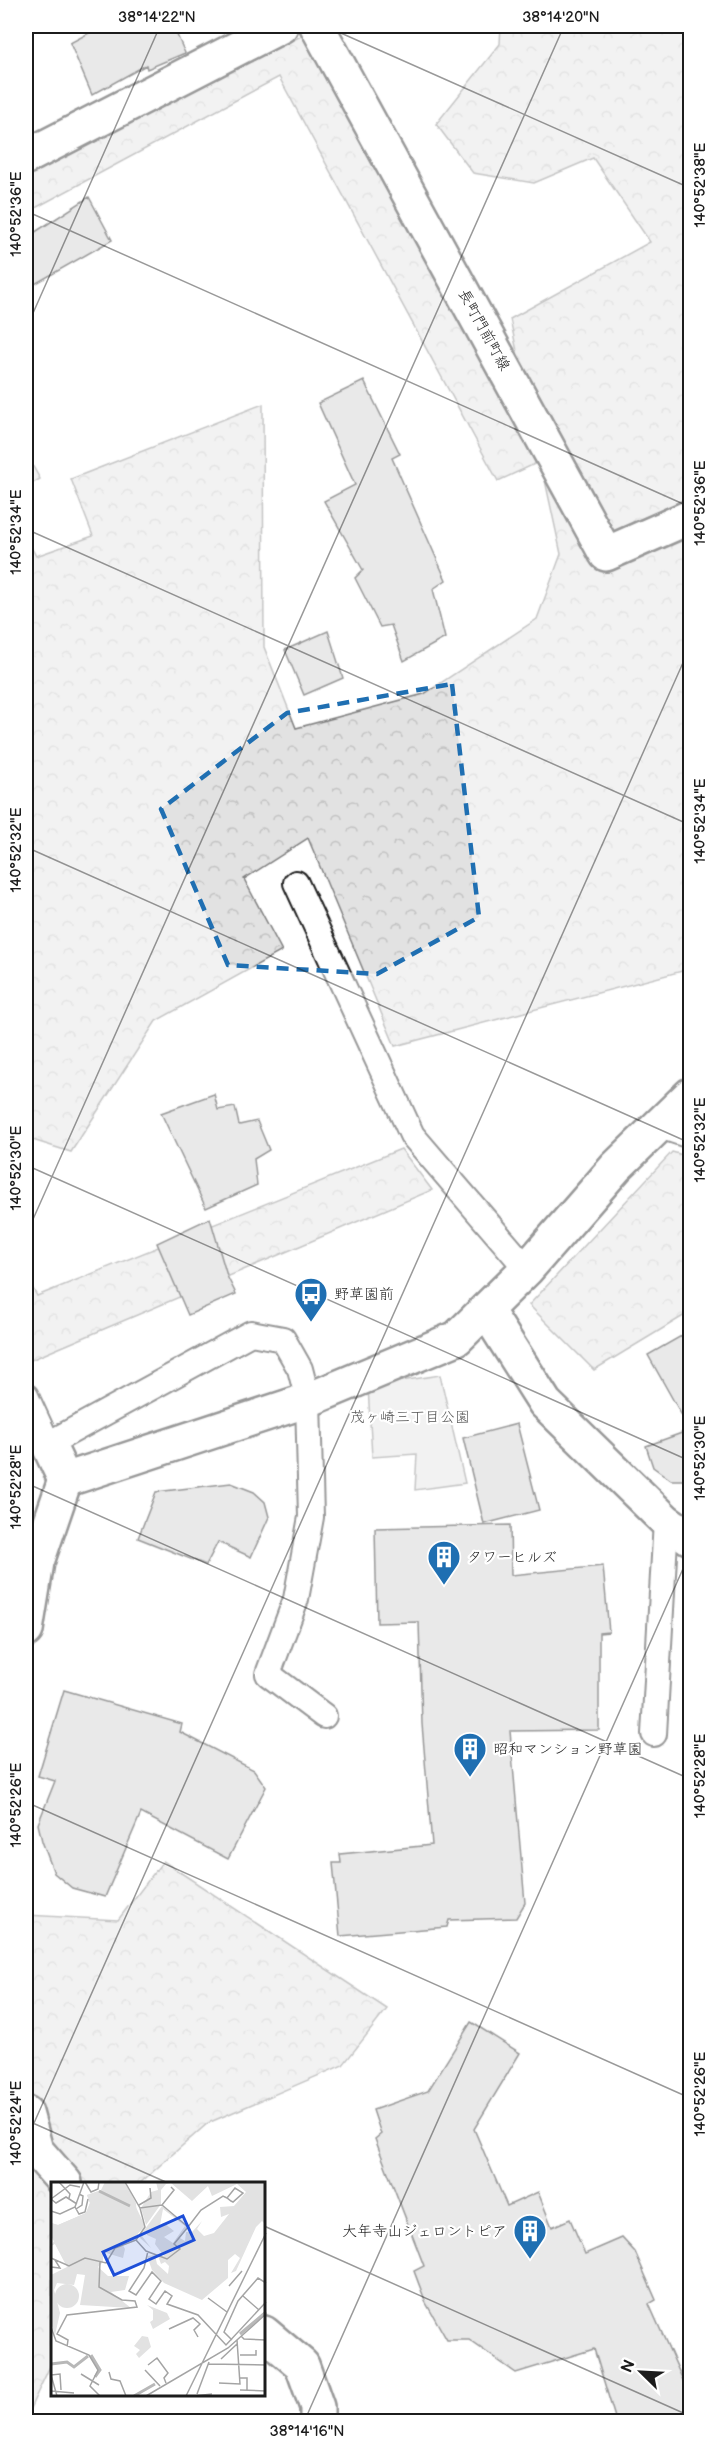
<svg xmlns="http://www.w3.org/2000/svg" width="716" height="2447" viewBox="0 0 716 2447" font-family="'Balsamiq Sans','Klee One',sans-serif">
	<style>
		.forest { fill: url(#forest-crowns); stroke: #7f7f7f; stroke-width: 1.5 }
		.cemetery { fill: url(#cemetery-stones); stroke: #7f7f7f; stroke-width: 1.5 }
		.park { fill: #e2e2e2; stroke: #7f7f7f; stroke-width: 1.5 }
		.building { fill: #cecece; stroke: #1c1c1c; stroke-width: 1.5 }
		.lines { fill: none; stroke-linecap: round; stroke-linejoin: round }
		.lane-casing { stroke: #1c1c1c; stroke-width: 28 }
		.street-casing { stroke: #1c1c1c; stroke-width: 38 }
		.secondary-casing { stroke: #1c1c1c; stroke-width: 38 }
		.lane { stroke: #fff; stroke-width: 24 }
		.street { stroke: #fff; stroke-width: 33 }
		.secondary { stroke: #fff; stroke-width: 33 }
		.marked { fill: none; stroke: #1f6fb2; stroke-width: 4.5; stroke-dasharray: 12 8; stroke-linejoin: round }
		.ticks { fill: none; stroke: #1c1c1c; stroke-width: 1.5; stroke-opacity: 0.45 }
		.labels { text-anchor: middle; dominant-baseline: central; stroke-width: 4.5; stroke-linejoin: round; paint-order: stroke }
		.street-label { font-size: 15px; fill: #1c1c1c; stroke: #fff }
		.poi-label { font-size: 15px; fill: #1c1c1c; stroke: #fff; text-anchor: start }
		.park-label { font-size: 15px; fill: #575757; stroke: #fff }
		.inset-river { fill: none; stroke: #b8b8b8; stroke-width: 3 }
		.inset-road { fill: none; stroke: #a4a4a4; stroke-width: 1.5 }
		.view { fill: #1d4ed8; fill-opacity: 0.15; stroke: #1d4ed8; stroke-width: 3 }
		.inset-edge { fill: none; stroke: #1c1c1c; stroke-width: 3 }
		.neatline { fill: none; stroke: #1c1c1c; stroke-width: 2 }
		.ticks-label { font-size: 15px; text-anchor: middle; fill: #1c1c1c }
	</style>
	<defs>
		<pattern id="forest-crowns" width="20" height="18" patternUnits="userSpaceOnUse" patternTransform="scale(1.5)"><rect width="20" height="18" fill="#e2e2e2"/><path d="M2 6a3 3 0 1 1 6 0M12 15a3 3 0 1 1 6 0" fill="none" stroke="#c1c1c1"/></pattern>
		<pattern id="cemetery-stones" width="16" height="16" patternUnits="userSpaceOnUse" patternTransform="scale(1.5)"><rect width="16" height="16" fill="#e2e2e2"/><path d="M2 7V4a2 2 0 0 1 4 0v3zM10 15v-3a2 2 0 0 1 4 0v3z" fill="#c1c1c1"/></pattern>
	</defs>
	<rect width="100%" height="100%" fill="#fff"/>
	<filter id="ink" filterUnits="userSpaceOnUse"><feTurbulence type="fractalNoise" baseFrequency=".0167" numOctaves="2"/><feDisplacementMap in="SourceGraphic" scale="12" xChannelSelector="R" yChannelSelector="G"/><feConvolveMatrix kernelMatrix="1 2 1 2 8 2 1 2 1" color-interpolation-filters="sRGB"/></filter>
	<g filter="url(#ink)">
		<path class="forest" d="M 501,26 L 690,26 L 690,969 L 395,1046 L 308,838 L 244,879 L 282,951 L 156,1021 L 71,1152 L 26,1138 L 26,538 L 36,556 L 93,536 L 71,479 L 263,404 L 264,647 L 296,728 L 424,694 L 537,619 L 561,554 L 510,319 L 650,242 L 593,158 L 534,183 L 473,173 L 436,124 L 500,44 Z
			M 303,35 L 537,463 L 498,481 L 279,77 L 26,213 L 26,175 Z
			M 401,1149 L 432,1190 L 26,1362 L 26,1276 L 37,1296 Z
			M 672,1152 L 690,1157 L 690,1312 L 594,1370 L 529,1305 Z
			M 163,1861 L 387,2009 L 343,2065 L 208,2123 L 140,2183 L 52,2183 L 52,2362 L 26,2417 L 26,1915 L 118,1920 Z"/>
		<path class="cemetery" d="M 26,454 L 40,479 L 26,487 Z"/>
		<path class="park" d="M 440,1375 L 465,1483 L 415,1490 L 417,1454 L 372,1457 L 368,1386 Z"/>
		<path class="building" d="M 102,26 L 173,26 L 185,53 L 147,69 L 146,65 L 92,95 L 70,43 Z
			M 89,197 L 112,240 L 26,289 L 26,238 Z
			M 364,381 L 400,454 L 392,458 L 446,580 L 433,589 L 445,638 L 404,661 L 391,625 L 380,627 L 355,578 L 363,570 L 324,501 L 355,485 L 318,403 Z
			M 328,631 L 343,678 L 304,695 L 285,650 Z
			M 214,1094 L 218,1110 L 235,1107 L 239,1125 L 257,1121 L 269,1150 L 254,1159 L 257,1185 L 206,1208 L 161,1113 Z
			M 210,1218 L 227,1276 L 236,1294 L 188,1315 L 157,1243 Z
			M 690,1331 L 690,1480 L 671,1480 L 653,1467 L 646,1446 L 690,1430 L 648,1355 Z
			M 517,1424 L 539,1510 L 484,1524 L 463,1438 Z
			M 231,1483 L 254,1492 L 265,1502 L 269,1517 L 251,1557 L 218,1542 L 206,1565 L 138,1538 L 156,1492 Z
			M 510,1525 L 511,1575 L 603,1566 L 609,1632 L 599,1633 L 599,1730 L 510,1731 L 525,1903 L 516,1918 L 449,1920 L 447,1927 L 340,1936 L 333,1863 L 341,1863 L 340,1854 L 432,1845 L 422,1724 L 419,1622 L 377,1623 L 375,1528 Z
			M 64,1690 L 182,1724 L 180,1732 L 254,1770 L 266,1787 L 228,1859 L 141,1813 L 105,1897 L 72,1888 L 54,1873 L 42,1841 L 38,1824 L 55,1781 L 38,1776 Z
			M 471,2022 L 520,2053 L 474,2129 L 507,2206 L 538,2192 L 552,2227 L 570,2219 L 585,2254 L 622,2238 L 635,2252 L 656,2300 L 649,2304 L 690,2396 L 690,2412 L 679,2421 L 616,2421 L 594,2349 L 516,2373 L 469,2340 L 447,2340 L 426,2303 L 414,2271 L 424,2266 L 375,2139 L 381,2134 L 373,2110 L 428,2091 Z"/>
		<g class="lines">
			<g class="lane-casing">
				<path id="lane" d="M 296,883 L 412,1135 L 527,1269
					M 657,1125 L 690,1136
					M 26,1396 L 48,1444 L 251,1333 L 283,1339 L 300,1369 L 308,1400 L 311,1517 L 296,1599 L 268,1674 L 324,1716
					M 654,1734 L 666,1521"/>
			</g>
			<g class="street-casing">
				<path id="street" d="M 317,26 L 606,554 L 690,517
					M 26,157 L 281,26
					M 486,1310 L 545,1403 L 666,1521 L 690,1538
					M 48,1444 L 65,1480 L 308,1400 L 457,1338 L 527,1269 L 616,1167 L 690,1095"/>
			</g>
			<g class="secondary-casing">
				<path id="secondary" d="M 26,1630 L 37,1562 L 65,1480
					M 26,2113 L 36,2150 L 65,2183
					M 264,2333 L 302,2365 L 317,2407 L 317,2422"/>
			</g>
			<use href="#lane" class="lane"/>
			<use href="#street" class="street"/>
			<use href="#secondary" class="secondary"/>
		</g>
	</g>
	<path d="M0 0H716V2447H0ZM 452,684 L 479,917 L 377,974 L 228,965 L 161,809 L 287,713 Z" fill="#fff" fill-opacity=".55" fill-rule="evenodd"/>
	<path class="marked" d="M 452,684 L 479,917 L 377,974 L 228,965 L 161,809 L 287,713 Z"/>
	<path class="ticks" d="M 325,26 L 690,188M 26,211 L 690,507M 26,329 L 160,26M 26,529 L 690,825M 26,847 L 690,1143M 26,1165 L 690,1461M 26,1235 L 564,26M 26,1483 L 690,1779M 26,1802 L 690,2098M 26,2120 L 168,2183M 26,2141 L 690,647M 264,2226 L 690,2416M 304,2422 L 690,1553"/>
	<defs>
		<g id="bus-pin" transform="scale(1.725)"><path d="M0 17L-7.5 6A9.5 9.5 0 1 1 7.5 6Z" fill="#1f6fb2" stroke="#fff"/><path d="M-5-6H5V4H4V6H2V4H-2V6H-4V4H-5ZM-3.5-4V0h7V-4ZM-3.5 1.2v1.5H-2V1.2ZM2 1.2v1.5H3.5V1.2Z" fill="#fff"/></g>
		<g id="building-pin" transform="scale(1.725)"><path d="M0 17L-7.5 6A9.5 9.5 0 1 1 7.5 6Z" fill="#1f6fb2" stroke="#fff"/><path d="M-4-6H4V6H1V3H-1V6H-4ZM-2.5-4.3h1.7v1.8h-1.7ZM.8-4.3h1.7v1.8H.8ZM-2.5-1h1.7V.8h-1.7ZM.8-1h1.7V.8H.8Z" fill="#fff"/></g>
	</defs>
	<g fill-rule="evenodd">
		<use href="#bus-pin" x="311" y="1294"/>
		<use href="#building-pin" x="444" y="1557"/>
		<use href="#building-pin" x="470" y="1749"/>
		<use href="#building-pin" x="530" y="2231"/>
	</g>
	<g class="labels">
		<g class="street-label">
			<text transform="translate(484 330) rotate(61)">長町門前町線</text>
		</g>
		<g class="poi-label">
			<text x="334" y="1294">野草園前</text>
			<text x="467" y="1557">タワーヒルズ</text>
			<text x="493" y="1749">昭和マンション野草園</text>
			<text x="507" y="2231" text-anchor="end">大年寺山ジェロントピア</text>
		</g>
		<g class="park-label">
			<text x="410" y="1417">茂ヶ崎三丁目公園</text>
		</g>
	</g>
	<g transform="translate(51 2182)">
		<rect width="214" height="214" fill="#fff"/>
		<path d="M 54,0 L 74,0 L 85,21 L 87,53 L 67,55 L 74,67 L 72,76 L 52,70 L 52,80 L 47,85 L 57,94 L 78,94 L 74,108 L 60,110 L 80,126 L 29,123 L 34,93 L 26,92 L 23,103 L 6,101 L 3,108 L 9,131 L 4,153 L 0,141 L 0,93 L 16,85 L 4,62 L 0,64 L 3,59 L 0,41 L 7,43 L 35,31 L 39,21 L 36,13 L 50,8 ZM 105,0 L 214,0 L 214,42 L 211,39 L 205,45 L 185,89 L 180,91 L 189,76 L 184,72 L 177,78 L 177,96 L 151,118 L 113,101 L 101,88 L 96,74 L 104,73 L 106,82 L 117,92 L 118,84 L 114,80 L 110,82 L 107,74 L 113,74 L 104,62 L 105,57 L 96,53 L 95,49 L 91,54 L 100,66 L 88,55 L 111,24 L 136,45 L 129,56 L 134,59 L 135,50 L 141,50 L 151,39 L 146,47 L 153,54 L 163,51 L 178,32 L 170,35 L 169,25 L 183,24 L 195,10 L 186,2 L 161,14 L 157,4 L 141,19 L 120,1 L 115,2 L 110,8 L 110,22 L 95,43 L 90,26 L 100,10 L 107,8 ZM 112,27 L 134,44 L 122,61 L 113,55 L 123,49 L 113,41 L 109,43 ZM 96,123 L 116,131 L 119,137 L 102,147 L 99,140 L 102,138 L 102,128 ZM 91,154 L 97,155 L 100,165 L 88,176 L 85,172 L 89,168 L 83,164 Z" fill="#e2e2e2" fill-rule="evenodd"/>
		<path d="M 57,0 L 73,0 L 94,44 L 82,57 L 51,69 L 49,78 L 39,74 L 15,82 L 0,54 L 0,41 L 7,43 L 35,31 L 39,21 L 36,13 L 50,9 ZM4 114a12 12 0 1 1 24 0a12 12 0 1 1-24 0Z" fill="#e2e2e2"/>
		<path class="inset-river" d="M 48,9 L 79,24M 189,152 L 215,130M 40,173 L 49,188 L 44,195M 0,182 L 16,180 L 23,185 L 37,174M 83,214 L 104,202"/>
		<path class="inset-road" d="M 8,0 L 19,12 L 18,16M 34,0 L 40,10 L 47,7 L 48,0M 74,0 L 89,26 L 111,23 L 137,45 L 123,62 L 129,67 L 116,77 L 95,69 L 85,58M 0,17 L 19,3 L 29,5M 0,17 L 5,21 L 15,15 L 26,22M 88,23 L 100,16 L 99,6M 111,23 L 123,8 L 120,5M 24,25 L 28,32 L 34,30 L 37,17M 25,27 L 31,23 L 32,14 L 28,12M 0,29 L 9,32 L 24,25 L 33,0M 137,45 L 150,28 L 172,14 L 176,16 L 180,19 L 182,20 L 192,11 L 184,6 L 176,16M 85,58 L 94,45 L 89,26M 97,69 L 93,86 L 78,109 L 85,113 L 101,90 L 110,99 L 98,117 L 105,122 L 114,109 L 121,114 L 116,122 L 147,133 L 175,163 L 215,120M 0,76 L 18,84 L 34,76 L 55,81 L 64,66 L 85,58M 0,85 L 9,86 L 4,78M 178,104 L 191,89M 192,114 L 208,128M 157,116 L 176,130M 0,145 L 5,159 L 38,173 L 47,188 L 39,204 L 49,214M 118,147 L 142,136 L 149,142 L 143,148 L 147,155M 190,154 L 193,157 L 215,158M 181,158 L 173,150 L 187,119 L 207,96 L 215,101M 16,165 L 17,158 L 6,152 L 16,133 L 86,125 L 84,119 L 71,118 L 48,105 L 49,80M 189,173 L 205,173 L 205,168M 170,177 L 186,162M 157,182 L 215,183M 97,183 L 106,176 L 117,191 L 113,196 L 115,201M 94,188 L 109,204M 58,190 L 60,197 L 69,199 L 75,214M 30,192 L 48,203M 0,193 L 9,192 L 10,208M 0,193 L 6,214M 189,196 L 196,196 L 196,208M 168,201 L 189,202 L 186,158M 189,208 L 215,209M 0,209 L 23,211M 146,212 L 158,180M 95,214 L 177,166 L 215,132M 135,214 L 215,51M 143,214 L 161,212"/>
		<path class="view" d="M 132,34 L 143,58 L 63,93 L 52,70 Z"/>
		<rect width="214" height="214" class="inset-edge"/>
	</g>
	<rect width="716" height="2447" fill="none" stroke="#fff" stroke-width="66"/>
	<g transform="translate(641 2372) rotate(294)" stroke="#ffffff" stroke-width="4.5" paint-order="stroke">
	<path d="M0-4.5L10 22L0 15L-10 22Z" fill="#1c1c1c"/>
	<text y="-9" font-size="16" font-weight="bold" text-anchor="middle" fill="#1c1c1c">N</text>
	</g>
	<rect x="33" y="33" width="650" height="2381" class="neatline"/>
	<g class="ticks-label">
		<text x="157" y="22">38°14'22"N</text>
		<text x="561" y="22">38°14'20"N</text>
		<text transform="translate(700 185) rotate(-90)" y="5">140°52'38"E</text>
		<text transform="translate(16 214) rotate(-90)" y="5">140°52'36"E</text>
		<text transform="translate(700 503) rotate(-90)" y="5">140°52'36"E</text>
		<text transform="translate(16 532) rotate(-90)" y="5">140°52'34"E</text>
		<text transform="translate(700 821) rotate(-90)" y="5">140°52'34"E</text>
		<text transform="translate(16 850) rotate(-90)" y="5">140°52'32"E</text>
		<text transform="translate(700 1140) rotate(-90)" y="5">140°52'32"E</text>
		<text transform="translate(16 1168) rotate(-90)" y="5">140°52'30"E</text>
		<text transform="translate(700 1458) rotate(-90)" y="5">140°52'30"E</text>
		<text transform="translate(16 1487) rotate(-90)" y="5">140°52'28"E</text>
		<text transform="translate(700 1776) rotate(-90)" y="5">140°52'28"E</text>
		<text transform="translate(16 1805) rotate(-90)" y="5">140°52'26"E</text>
		<text transform="translate(700 2094) rotate(-90)" y="5">140°52'26"E</text>
		<text transform="translate(16 2123) rotate(-90)" y="5">140°52'24"E</text>
		<text x="307" y="2436">38°14'16"N</text>
	</g>
</svg>
